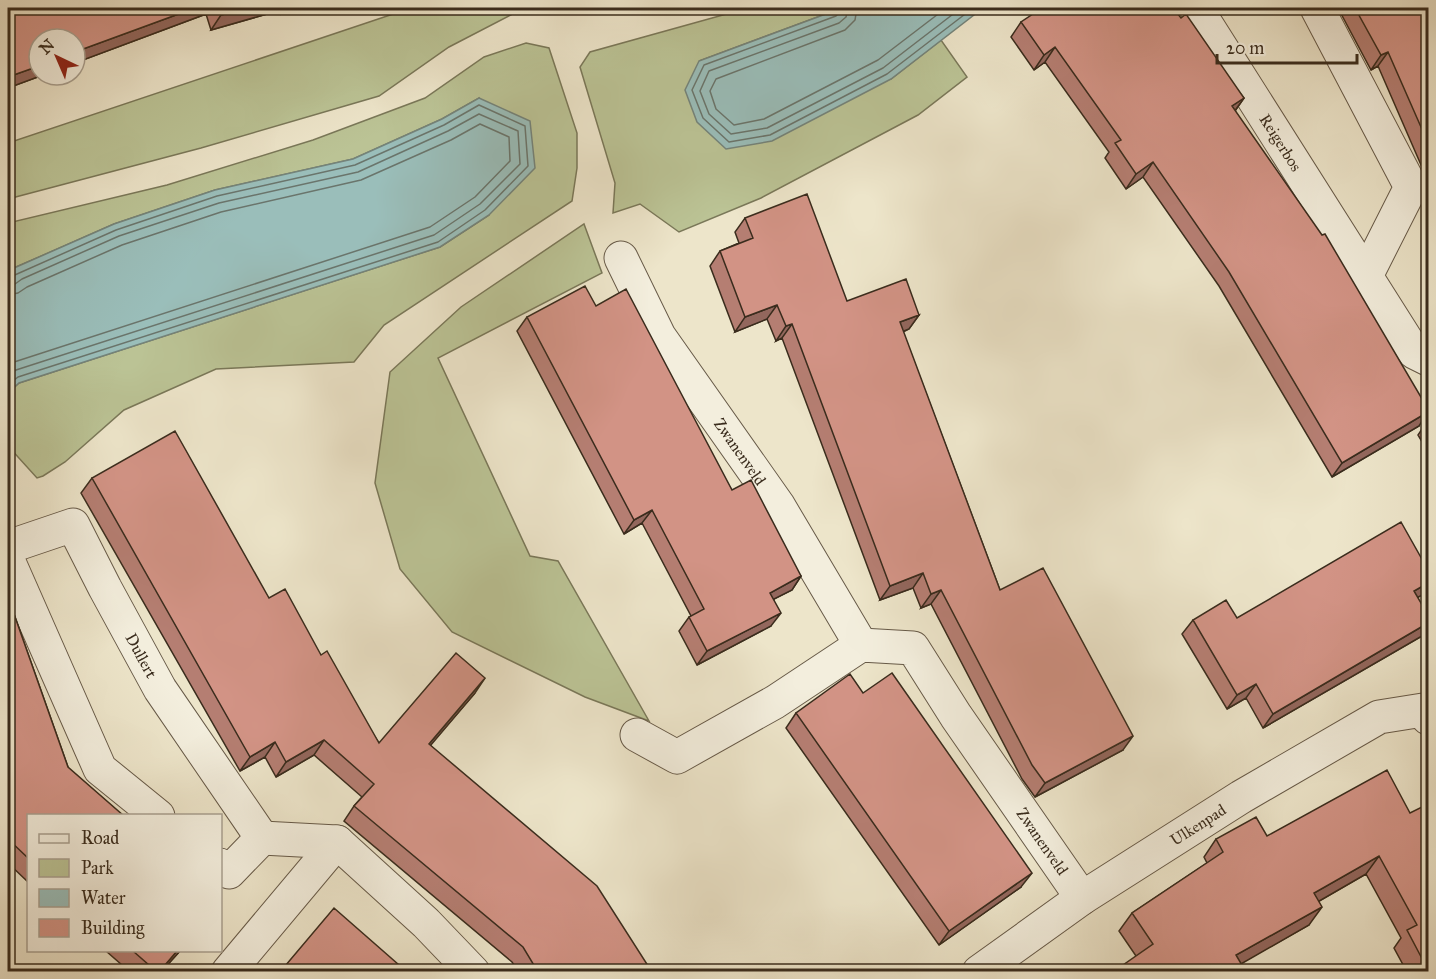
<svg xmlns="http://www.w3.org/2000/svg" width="1436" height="979" viewBox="0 0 1436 979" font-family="'IM FELL Great Primer',serif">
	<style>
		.green { fill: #bbc395; stroke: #7a7859; stroke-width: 1.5 }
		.water { fill: #9abeba; stroke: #74847b; stroke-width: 1.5 }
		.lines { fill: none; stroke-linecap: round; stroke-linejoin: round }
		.shore { stroke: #6a756c; stroke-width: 1.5 }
		.street-casing { stroke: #675a48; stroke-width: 35 }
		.street { stroke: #f3eedd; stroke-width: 33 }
		.wall { fill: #b57e72; stroke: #3a2c1d; stroke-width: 1.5 }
		.shaded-wall { fill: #93675d; stroke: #3a2c1d; stroke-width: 1.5 }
		.building { fill: #d29385; stroke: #3a2c1d; stroke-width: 1.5 }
		.labels { text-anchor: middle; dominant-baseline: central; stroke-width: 4.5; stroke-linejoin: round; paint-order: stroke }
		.street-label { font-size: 16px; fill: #3a2c1d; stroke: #f3eedd }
	</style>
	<rect width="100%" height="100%" fill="#ede5ca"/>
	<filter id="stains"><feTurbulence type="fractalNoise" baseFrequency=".00333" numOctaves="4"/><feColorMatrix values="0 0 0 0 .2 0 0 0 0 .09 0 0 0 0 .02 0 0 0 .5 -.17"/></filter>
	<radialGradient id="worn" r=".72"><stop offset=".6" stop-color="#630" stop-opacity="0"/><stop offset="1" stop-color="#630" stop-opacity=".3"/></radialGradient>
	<path class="green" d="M 411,8 L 524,8 L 449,47 L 379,96 L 201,148 L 8,199 L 8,143 Z
		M 748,8 L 842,8 L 699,61 L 891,79 L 941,40 L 967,77 L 918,115 L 761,198 L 679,232 L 640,204 L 613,213 L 615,183 L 580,67 L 590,52 Z
		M 526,43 L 549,48 L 577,133 L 577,168 L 572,201 L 384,325 L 354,362 L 216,369 L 124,410 L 65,462 L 43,476 L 37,478 L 8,446 L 8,393 L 19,383 L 440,247 L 489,215 L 479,98 L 442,119 L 353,159 L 215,190 L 114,224 L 14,268 L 8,274 L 8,223 L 167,185 L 313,140 L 425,98 L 484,57 Z
		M 584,224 L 602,273 L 438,358 L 530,556 L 558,561 L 649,721 L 585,697 L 452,632 L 400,569 L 375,483 L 390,372 L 461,307 Z"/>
	<path class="water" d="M 842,8 L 983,8 L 891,79 L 772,141 L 726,149 L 697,122 L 685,90 L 699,61 Z
		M 479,98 L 530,121 L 535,168 L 489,215 L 440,247 L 19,383 L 8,393 L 8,274 L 14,268 L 114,224 L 215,190 L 353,159 L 442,119 Z"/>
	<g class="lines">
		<path class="shore" d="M 841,8 L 840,12 L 836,16 L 704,65 L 692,90 L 703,118 L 729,142 L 770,135 L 887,74 L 973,8
			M 848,8 L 846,17 L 839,23 L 709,71 L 700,91 L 709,114 L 731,134 L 767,128 L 883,68 L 961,8
			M 857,8 L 855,20 L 845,30 L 716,79 L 710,91 L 716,109 L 734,125 L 764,119 L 878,60 L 946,8
			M 8,278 L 116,230 L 217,196 L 355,165 L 444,125 L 479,105 L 525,126 L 528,166 L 485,210 L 438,242 L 18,377 L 8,385
			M 8,286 L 15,284 L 22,279 L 119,236 L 219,203 L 358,172 L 448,131 L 479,114 L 518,131 L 520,164 L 480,204 L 434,235 L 16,370 L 8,375
			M 8,295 L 18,293 L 27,287 L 122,245 L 221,212 L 361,180 L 451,140 L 480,124 L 509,137 L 510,161 L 475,197 L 430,227 L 8,364"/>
		<g class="street-casing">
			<g id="street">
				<path id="s1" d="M 1196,8 L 1414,352 L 1428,359"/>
				<path d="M 1317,8 L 1411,187 L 1366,276"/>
				<path id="s2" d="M 621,258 L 659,336 L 778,505 L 861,645"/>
				<path id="s3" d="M 8,547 L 73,525 L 105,588 L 160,689 L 262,838 L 229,872 L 220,865"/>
				<path d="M 8,560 L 100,769 L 158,816"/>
				<path id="s4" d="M 637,735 L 677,757 L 775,702 L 861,645 L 913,648 L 956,716 L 1082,898"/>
				<path d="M 262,838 L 337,842 L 426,923 L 473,972"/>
				<path d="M 228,972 L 337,842"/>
				<path id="s5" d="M 979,972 L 1082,898 L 1241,797 L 1379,717 L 1423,710 L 1428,718"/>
			</g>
		</g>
		<use href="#street" class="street"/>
	</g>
	<path class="wall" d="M 8,8 L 304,8 L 282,14 L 281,10 L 211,30 L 206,14 L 75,63 L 75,39 L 39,75 L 43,75 L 8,88 Z
		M 1338,8 L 1428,8 L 1428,181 L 1378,66 L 1371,70 Z
		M 1181,18 L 1244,98 L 1235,111 L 1419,426 L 1332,477 L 1219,286 L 1143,177 L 1126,189 L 1105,158 L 1109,152 L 1045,62 L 1034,70 L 1011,37 L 1021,22 Z
		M 745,218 L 847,301 L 919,315 L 909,329 L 903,332 L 1000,590 L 1123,750 L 1035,797 L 1022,779 L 931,604 L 921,608 L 913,588 L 880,600 L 782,338 L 776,341 L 767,319 L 735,332 L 710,266 L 720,251 L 739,243 L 735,232 Z
		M 596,306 L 732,490 L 801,576 L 792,590 L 774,599 L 771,626 L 697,665 L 679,631 L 689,617 L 691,616 L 642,523 L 624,534 L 517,331 L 527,317 Z
		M 1428,420 L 1428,452 L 1418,435 Z
		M 92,478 L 269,598 L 321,655 L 379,743 L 475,693 L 430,745 L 652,972 L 519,972 L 512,962 L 344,821 L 354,806 L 362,797 L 314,755 L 276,777 L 265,757 L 240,771 L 81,493 Z
		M 1424,594 L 1418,597 L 1422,636 L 1263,728 L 1246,698 L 1227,709 L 1182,634 L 1193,620 L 1237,618 Z
		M 8,597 L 68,767 L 28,816 L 28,882 L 8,863 Z
		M 863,693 L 1021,887 L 939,945 L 786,728 L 796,713 Z
		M 1410,813 L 1428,814 L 1428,972 L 1407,972 L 1394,948 L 1401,938 L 1366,874 L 1319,901 L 1309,925 L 1241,963 L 1136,956 L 1119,931 L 1132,913 L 1207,863 L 1204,857 L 1216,839 L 1267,836 Z
		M 106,951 L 180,951 L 161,972 L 130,972 Z"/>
	<path class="shaded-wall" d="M 195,8 L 211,8 L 206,14 L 75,63 L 75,52 Z
		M 248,8 L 283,8 L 281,10 L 211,30 L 221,15 Z
		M 286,8 L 304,8 L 282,14 Z
		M 1055,47 L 1045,62 L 1034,70 L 1044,55 Z
		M 1388,52 L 1378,66 L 1371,70 L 1381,55 Z
		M 39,66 L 39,75 L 43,75 L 8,88 L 8,77 Z
		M 1244,98 L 1234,112 L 1232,106 Z
		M 1153,162 L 1143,177 L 1126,189 L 1136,174 Z
		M 777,305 L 767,319 L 735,332 L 745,317 Z
		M 919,315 L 909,329 L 889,337 L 900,322 Z
		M 792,324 L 782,338 L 776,341 L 786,326 Z
		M 1428,412 L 1419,426 L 1332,477 L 1342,463 Z
		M 652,510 L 642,523 L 624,534 L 634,520 Z
		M 923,573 L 913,588 L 880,600 L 890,586 Z
		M 801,576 L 792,590 L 760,606 L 770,593 Z
		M 1428,583 L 1428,587 L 1424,594 L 1404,605 L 1414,591 Z
		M 941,590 L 931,604 L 921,608 L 931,594 Z
		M 781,613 L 771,626 L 697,665 L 707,651 Z
		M 1428,623 L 1428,626 L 1422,636 L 1263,728 L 1273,714 Z
		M 485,678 L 475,693 L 419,759 L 429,744 Z
		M 1256,684 L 1246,698 L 1227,709 L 1237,695 Z
		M 1133,736 L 1123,750 L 1035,797 L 1045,783 Z
		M 324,740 L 314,755 L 276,777 L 286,762 Z
		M 275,742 L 265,757 L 240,771 L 250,757 Z
		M 1379,856 L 1366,874 L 1302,911 L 1314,893 Z
		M 1032,873 L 1021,887 L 939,945 L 949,931 Z
		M 1322,907 L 1309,925 L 1227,972 L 1236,955 Z
		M 177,951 L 180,951 L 161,972 L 159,972 Z"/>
	<path class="building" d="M 8,8 L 195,8 L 75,52 L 75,39 L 39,39 L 39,66 L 8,77 Z
		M 219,8 L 248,8 L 221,15 Z
		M 1042,8 L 1173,8 L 1181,18 L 1186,14 L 1244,98 L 1232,106 L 1322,235 L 1325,234 L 1428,409 L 1428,412 L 1342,463 L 1229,272 L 1153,162 L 1136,174 L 1115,143 L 1121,140 L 1055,47 L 1044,55 L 1021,22 Z
		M 1355,8 L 1428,8 L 1428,143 L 1388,52 L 1381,55 Z
		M 807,194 L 847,301 L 906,279 L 919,315 L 900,322 L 1000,590 L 1043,568 L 1133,736 L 1045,783 L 1032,765 L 941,590 L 931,594 L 923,573 L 890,586 L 792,324 L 786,326 L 777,305 L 745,317 L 720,251 L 753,238 L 745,218 Z
		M 585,286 L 596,306 L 626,289 L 732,490 L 751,480 L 801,576 L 770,593 L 781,613 L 707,651 L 689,617 L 704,609 L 652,510 L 634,520 L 527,317 Z
		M 175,431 L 269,598 L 285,589 L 321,655 L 327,651 L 379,743 L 456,653 L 485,678 L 429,744 L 597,886 L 652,972 L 538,972 L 523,947 L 354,806 L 374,784 L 324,740 L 286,762 L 275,742 L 250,757 L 92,478 Z
		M 1401,522 L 1428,570 L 1428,583 L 1414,591 L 1428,615 L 1428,623 L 1273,714 L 1256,684 L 1237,695 L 1193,620 L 1226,600 L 1237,618 Z
		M 8,597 L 68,767 L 124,816 L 28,816 L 28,858 L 8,839 Z
		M 892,673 L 1032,873 L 949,931 L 796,713 L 850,674 L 863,693 Z
		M 1387,770 L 1410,813 L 1424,806 L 1428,814 L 1428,970 L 1407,930 L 1417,925 L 1379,856 L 1314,893 L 1322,907 L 1236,955 L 1246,972 L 1113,972 L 1153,944 L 1132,913 L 1223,852 L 1216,839 L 1256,817 L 1267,836 Z
		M 334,908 L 407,972 L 280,972 Z
		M 133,951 L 177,951 L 159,972 L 157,972 Z"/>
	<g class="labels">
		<g class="street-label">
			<text stroke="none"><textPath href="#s1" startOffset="159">Reigerbos</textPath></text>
			<text stroke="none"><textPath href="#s2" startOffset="228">Zwanenveld</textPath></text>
			<text stroke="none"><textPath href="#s3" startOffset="216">Dullert</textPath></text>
			<text stroke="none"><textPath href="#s5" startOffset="264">Ulkenpad</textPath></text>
			<text stroke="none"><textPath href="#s4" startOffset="546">Zwanenveld</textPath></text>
		</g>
	</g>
	<rect width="1436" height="979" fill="none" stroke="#ede5ca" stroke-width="30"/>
	<rect x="9" y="9" width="1418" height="961" fill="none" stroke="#3a2c1d" stroke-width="3"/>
	<rect x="15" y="15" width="1406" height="949" fill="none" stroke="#3a2c1d" stroke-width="1.5"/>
	<rect x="27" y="814" width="195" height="138" fill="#f3eedd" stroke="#a9a090" stroke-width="1.5"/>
	<rect x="39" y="834" width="30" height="9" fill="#f3eedd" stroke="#a9a090" stroke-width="1.5"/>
	<text x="81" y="844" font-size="18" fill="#3a2c1d">Road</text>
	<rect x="39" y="859" width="30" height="18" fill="#bbc395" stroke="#a9a090" stroke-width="1.5"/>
	<text x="81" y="874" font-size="18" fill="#3a2c1d">Park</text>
	<rect x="39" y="889" width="30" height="18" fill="#9abeba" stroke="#a9a090" stroke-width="1.5"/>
	<text x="81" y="904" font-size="18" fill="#3a2c1d">Water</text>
	<rect x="39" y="919" width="30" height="18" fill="#d29385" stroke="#a9a090" stroke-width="1.5"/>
	<text x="81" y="934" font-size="18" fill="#3a2c1d">Building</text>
	<g transform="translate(57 57) rotate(316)"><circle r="28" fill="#f3eedd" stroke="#a9a090" stroke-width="1.5"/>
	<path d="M0-4.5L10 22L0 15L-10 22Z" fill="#8f2418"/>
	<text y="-9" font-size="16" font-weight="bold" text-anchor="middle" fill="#3a2c1d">N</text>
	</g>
	<path d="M1217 54v9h140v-9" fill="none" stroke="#3a2c1d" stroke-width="3"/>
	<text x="1226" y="54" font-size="18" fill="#3a2c1d" stroke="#f3eedd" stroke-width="4.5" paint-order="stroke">20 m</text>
	<rect width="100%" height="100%" filter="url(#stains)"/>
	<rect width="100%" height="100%" fill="url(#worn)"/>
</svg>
